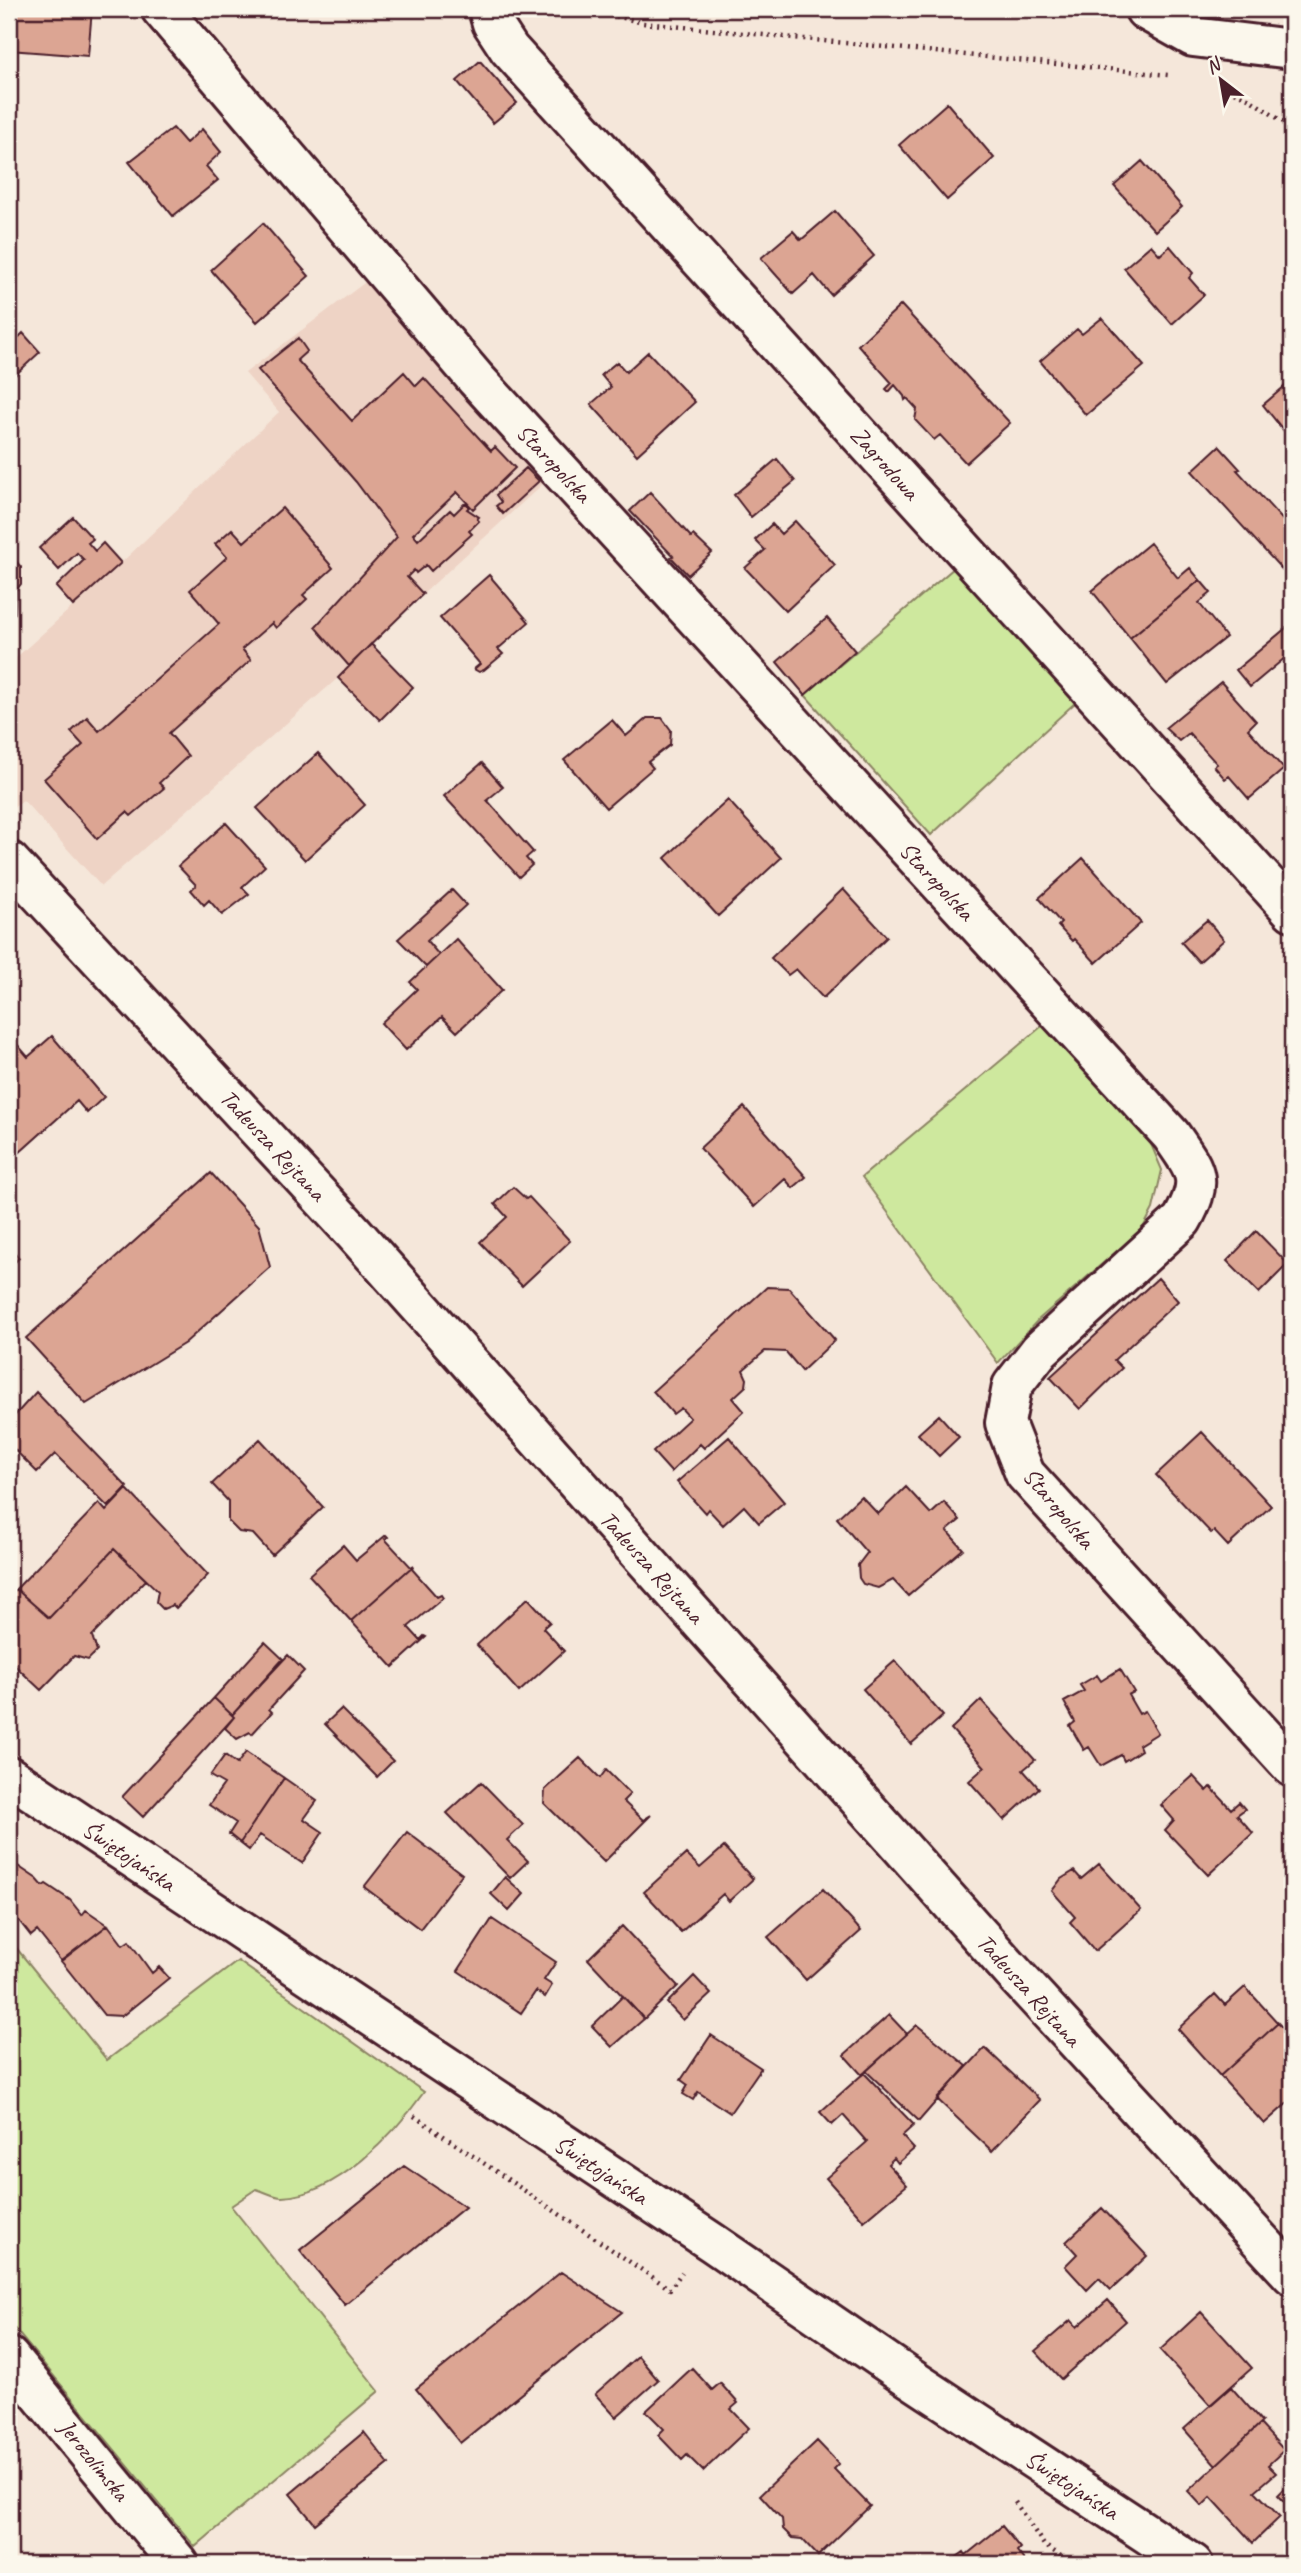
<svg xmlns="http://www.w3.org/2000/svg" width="1301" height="2573" viewBox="0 0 1301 2573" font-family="Caveat,sans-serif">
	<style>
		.built { fill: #eed3c5 }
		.green { fill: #cee89e; stroke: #8c8464; stroke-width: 2 }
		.building { fill: #dca593; stroke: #4a1f2b; stroke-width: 2 }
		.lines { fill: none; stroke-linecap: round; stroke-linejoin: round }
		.minor-casing { stroke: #4a1f2b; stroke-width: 44 }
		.path { stroke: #4a1f2b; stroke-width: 4.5; stroke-dasharray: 2 5; stroke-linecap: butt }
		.minor { stroke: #fbf7ec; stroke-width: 38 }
		.labels { text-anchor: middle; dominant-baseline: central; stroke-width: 6; stroke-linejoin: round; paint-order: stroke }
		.street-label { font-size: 24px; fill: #4a1f2b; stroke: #fbf7ec }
	</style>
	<rect width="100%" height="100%" fill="#f5e7da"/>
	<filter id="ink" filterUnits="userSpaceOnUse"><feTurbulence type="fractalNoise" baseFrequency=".0143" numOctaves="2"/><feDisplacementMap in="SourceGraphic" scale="14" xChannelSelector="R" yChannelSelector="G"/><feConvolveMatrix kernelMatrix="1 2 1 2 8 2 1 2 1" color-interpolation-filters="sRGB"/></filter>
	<g filter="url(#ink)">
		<path class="built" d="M 368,280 L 545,482 L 423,594 L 338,678 L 101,886 L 23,800 L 12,809 L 9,806 L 9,664 L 121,563 L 279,412 L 245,373 Z"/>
		<path class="green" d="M 954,568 L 1076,702 L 931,835 L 805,695 Z
			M 1048,1021 L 1151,1144 L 1162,1170 L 1153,1209 L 1143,1228 L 1038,1320 L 998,1363 L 862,1177 Z
			M 9,1939 L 107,2060 L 238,1961 L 424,2092 C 394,2134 338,2195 282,2197 C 274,2197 264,2191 256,2189 L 231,2206 L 379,2391 L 195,2547 L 9,2322 Z"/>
		<path class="building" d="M 9,9 L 92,9 L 88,56 L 9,50 Z
			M 480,61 L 517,103 L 493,123 L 457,81 Z
			M 947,103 L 994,158 L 947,200 L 899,145 Z
			M 173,128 L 186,143 L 202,129 L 221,152 L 206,166 L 218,180 L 173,216 L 129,162 Z
			M 1142,161 L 1182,207 L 1155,231 L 1114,186 Z
			M 835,211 L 874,256 L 831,295 L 814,275 L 793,294 L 761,258 L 793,231 L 801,240 Z
			M 263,223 L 309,276 L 257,322 L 211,270 Z
			M 1151,245 L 1160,255 L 1170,246 L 1193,273 L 1189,278 L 1204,295 L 1172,324 L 1124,268 Z
			M 901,305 L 1010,423 L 966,463 L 940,435 L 934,440 L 915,420 L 917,409 L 907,398 L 905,400 L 904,396 L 895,385 L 889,392 L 886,389 L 892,383 L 858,345 Z
			M 1102,318 L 1144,366 L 1086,415 L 1040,361 L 1077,329 L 1082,334 Z
			M 23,333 L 40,352 L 13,377 L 9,373 L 9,347 Z
			M 298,338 L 307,351 L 297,360 L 352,421 L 404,372 L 416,386 L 424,378 L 491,451 L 495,447 L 515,468 L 473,509 L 457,492 L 413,534 L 418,540 L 450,510 L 454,514 L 464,504 L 467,504 L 469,507 L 467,509 L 479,517 L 477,519 L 479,521 L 469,531 L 472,534 L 431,571 L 426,565 L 416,573 L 414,570 L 407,577 L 423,594 L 349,666 L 315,627 L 397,537 L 356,482 L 258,370 Z
			M 648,352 L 695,402 L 637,455 L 591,404 L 611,387 L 601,375 L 617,362 L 626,372 Z
			M 1292,380 L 1292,441 L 1263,405 Z
			M 1219,446 L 1240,469 L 1237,470 L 1290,528 L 1292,526 L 1292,572 L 1288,576 L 1192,471 Z
			M 777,459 L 795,481 L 751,517 L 734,495 Z
			M 526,468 L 539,481 L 503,514 L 496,506 L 501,502 L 496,495 Z
			M 650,492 L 691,537 L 693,535 L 712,553 L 688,575 L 671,557 L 673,556 L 630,511 Z
			M 282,508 L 333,568 L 303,595 L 307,599 L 276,628 L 272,623 L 242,649 L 251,660 L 169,733 L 188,756 L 159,783 L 164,788 L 131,816 L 127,812 L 97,839 L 44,779 L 83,745 L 71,732 L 87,717 L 99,731 L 219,624 L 190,590 L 227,557 L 215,544 L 232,529 L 244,542 Z
			M 73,517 L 93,539 L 88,543 L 95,551 L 103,543 L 121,563 L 73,606 L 56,587 L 84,560 L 77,553 L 59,570 L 39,548 Z
			M 795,521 L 835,565 L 786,611 L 745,568 L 765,550 L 755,540 L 772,524 L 781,534 Z
			M 1150,543 L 1178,578 L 1190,568 L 1200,580 L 1130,638 L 1092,591 Z
			M 9,553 L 21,567 L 21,584 L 16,590 L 15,613 L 9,619 Z
			M 489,575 L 529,622 L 498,649 L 503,654 L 484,670 L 479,672 L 474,669 L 480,664 L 440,618 Z
			M 1200,580 L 1211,593 L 1199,603 L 1226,637 L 1167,684 L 1130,638 Z
			M 827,618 L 855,651 L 805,695 L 777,662 Z
			M 1292,623 L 1292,652 L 1250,687 L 1236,670 Z
			M 371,644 L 413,687 L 380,720 L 338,678 Z
			M 1221,682 L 1256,721 L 1248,729 L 1284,769 L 1249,799 L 1229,776 L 1225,779 L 1214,766 L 1217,764 L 1189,733 L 1179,741 L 1165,728 Z
			M 647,718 L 662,718 L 671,730 L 670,745 L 648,762 L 653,768 L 606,808 L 564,760 L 612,720 L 626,736 Z
			M 318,753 L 365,805 L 305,860 L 257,808 Z
			M 482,763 L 503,787 L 487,800 L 533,852 L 526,858 L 532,865 L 519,877 L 444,796 Z
			M 728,800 L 781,858 L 718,916 L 665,858 Z
			M 226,823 L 265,866 L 242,887 L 249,894 L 222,915 L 209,900 L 204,905 L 191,890 L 196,885 L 178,866 Z
			M 1083,858 L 1141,923 L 1096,963 L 1074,939 L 1072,941 L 1058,926 L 1061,923 L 1039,898 Z
			M 843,889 L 887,937 L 823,998 L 796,969 L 788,975 L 771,958 Z
			M 452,890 L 466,905 L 427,941 L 439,955 L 426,967 L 398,939 Z
			M 1207,920 L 1224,940 L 1199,962 L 1181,942 Z
			M 456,939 L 502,990 L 457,1032 L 442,1017 L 406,1050 L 381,1023 L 417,989 L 410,982 Z
			M 52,1036 L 104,1097 L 87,1113 L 77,1101 L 19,1153 L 9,1142 L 9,1075 L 15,1068 L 9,1061 L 9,1050 L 16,1043 L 28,1057 Z
			M 744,1107 L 806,1177 L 793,1188 L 785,1179 L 754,1207 L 700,1148 Z
			M 211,1173 L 259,1226 L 270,1267 L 185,1343 L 86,1404 L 26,1338 Z
			M 513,1187 L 526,1199 L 529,1197 L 570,1241 L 522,1286 L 480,1242 L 507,1217 L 495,1204 Z
			M 1256,1231 L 1288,1264 L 1259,1293 L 1227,1261 Z
			M 9,1246 L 19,1258 L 9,1268 Z
			M 1158,1278 L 1178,1301 L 1114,1360 L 1122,1368 L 1080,1409 L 1050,1377 Z
			M 767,1287 L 789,1288 L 835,1340 L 802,1371 L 786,1352 L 765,1351 L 743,1370 L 747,1379 L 746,1386 L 733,1398 L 744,1411 L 704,1448 L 700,1444 L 671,1472 L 653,1452 L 690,1418 L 681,1408 L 673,1414 L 653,1391 Z
			M 36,1392 L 127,1487 L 108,1507 L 55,1454 L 37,1472 L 9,1444 L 9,1422 Z
			M 939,1415 L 959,1437 L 939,1456 L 918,1434 Z
			M 1202,1432 L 1271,1506 L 1228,1546 L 1214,1531 L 1211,1533 L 1156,1475 Z
			M 729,1437 L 784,1502 L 759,1523 L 744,1506 L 723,1525 L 708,1509 L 705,1513 L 677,1482 Z
			M 260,1439 L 323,1507 L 272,1555 L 253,1534 L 239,1532 L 228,1521 L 228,1501 L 212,1484 Z
			M 906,1487 L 931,1514 L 944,1502 L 960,1520 L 947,1531 L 963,1549 L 908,1596 L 893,1580 L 878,1588 L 863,1584 L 859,1578 L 858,1565 L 867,1553 L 837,1518 L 861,1496 L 878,1514 Z
			M 127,1489 L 208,1575 L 176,1608 L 173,1605 L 163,1609 L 156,1602 L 158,1591 L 114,1549 L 49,1618 L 16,1589 L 99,1503 L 106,1511 Z
			M 386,1535 L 388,1537 L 385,1539 L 411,1567 L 414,1565 L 351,1621 L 309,1575 L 343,1545 L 356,1560 Z
			M 114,1549 L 146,1580 L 92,1636 L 97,1651 L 88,1660 L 74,1656 L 41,1690 L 9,1660 L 9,1597 L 16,1589 L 49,1618 Z
			M 414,1565 L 412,1569 L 437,1597 L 441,1595 L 443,1598 L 408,1627 L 420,1640 L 424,1636 L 426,1637 L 393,1667 L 351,1621 Z
			M 528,1598 L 550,1622 L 543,1628 L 564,1651 L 519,1692 L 477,1645 Z
			M 265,1642 L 283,1659 L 232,1715 L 214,1698 Z
			M 288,1655 L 304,1671 L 269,1709 L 272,1712 L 252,1734 L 250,1732 L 237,1739 L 225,1728 L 234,1717 L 232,1715 Z
			M 895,1661 L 943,1716 L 911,1744 L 863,1689 Z
			M 1120,1669 L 1134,1692 L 1128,1695 L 1139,1714 L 1145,1711 L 1158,1733 L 1139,1745 L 1141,1750 L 1124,1761 L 1121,1755 L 1101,1766 L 1089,1747 L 1084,1750 L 1070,1726 L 1075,1722 L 1064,1702 L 1084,1691 L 1080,1685 L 1097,1675 L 1101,1681 Z
			M 214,1698 L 234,1717 L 143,1817 L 122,1797 Z
			M 981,1700 L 1035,1760 L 1023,1770 L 1039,1788 L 1004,1820 L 969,1781 L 985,1767 L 951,1729 Z
			M 341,1709 L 393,1761 L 377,1777 L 325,1724 Z
			M 246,1752 L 284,1778 L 240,1843 L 229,1834 L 236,1823 L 209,1805 L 224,1784 L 210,1776 L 225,1755 L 237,1764 Z
			M 580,1758 L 600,1778 L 606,1770 L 630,1794 L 623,1801 L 643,1820 L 651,1815 L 604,1862 L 544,1803 L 545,1790 Z
			M 1193,1776 L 1207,1791 L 1211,1787 L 1231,1809 L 1239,1802 L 1245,1809 L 1237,1815 L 1253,1833 L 1208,1875 L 1165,1830 L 1174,1820 L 1161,1805 Z
			M 284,1778 L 317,1801 L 304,1819 L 323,1832 L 302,1863 L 260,1835 L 249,1850 L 240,1843 Z
			M 481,1782 L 523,1825 L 507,1840 L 528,1861 L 510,1878 L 447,1813 Z
			M 407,1832 L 462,1874 L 420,1929 L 364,1887 Z
			M 724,1847 L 753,1879 L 729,1901 L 723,1894 L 681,1932 L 644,1892 L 686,1854 L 700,1868 Z
			M 9,1860 L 37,1879 L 43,1886 L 46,1884 L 70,1900 L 82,1915 L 86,1910 L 108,1925 L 61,1961 L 37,1931 L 31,1936 L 9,1908 Z
			M 1099,1864 L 1141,1910 L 1095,1951 L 1070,1922 L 1075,1917 L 1052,1891 L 1061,1879 L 1074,1871 L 1081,1879 Z
			M 505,1877 L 524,1894 L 509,1911 L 491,1894 Z
			M 823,1889 L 861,1931 L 806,1980 L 768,1937 Z
			M 492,1919 L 556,1962 L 544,1980 L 552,1985 L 545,1997 L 536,1991 L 521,2013 L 458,1971 Z
			M 108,1925 L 123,1945 L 129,1941 L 152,1973 L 159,1967 L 169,1978 L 122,2016 L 104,2015 L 61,1961 Z
			M 622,1926 L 678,1986 L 644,2019 L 588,1959 Z
			M 694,1976 L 711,1994 L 683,2020 L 667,2003 Z
			M 1245,1987 L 1278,2023 L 1220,2076 L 1178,2029 L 1215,1994 L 1225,2005 Z
			M 623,1996 L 644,2019 L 612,2047 L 592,2026 Z
			M 889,2015 L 907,2034 L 862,2075 L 844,2055 Z
			M 1278,2023 L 1292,2038 L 1292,2099 L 1264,2124 L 1220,2076 Z
			M 917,2025 L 967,2066 L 919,2121 L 866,2071 Z
			M 711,2035 L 761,2068 L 730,2113 L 698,2092 L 693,2100 L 683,2094 L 688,2085 L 681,2080 Z
			M 985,2048 L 1040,2100 L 992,2151 L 937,2099 Z
			M 864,2073 L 914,2125 L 902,2136 L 914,2149 L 898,2163 L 894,2158 L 888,2164 L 907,2185 L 864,2221 L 826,2178 L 867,2142 L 843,2115 L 832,2125 L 820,2112 Z
			M 404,2166 L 465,2207 L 345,2305 L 300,2250 Z
			M 1102,2208 L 1147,2256 L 1111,2290 L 1099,2278 L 1087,2290 L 1065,2266 L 1077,2254 L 1066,2242 Z
			M 561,2272 L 622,2312 L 460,2443 L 416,2389 Z
			M 1108,2300 L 1126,2321 L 1061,2379 L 1035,2351 L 1071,2320 L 1077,2327 Z
			M 1201,2312 L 1252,2368 L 1210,2405 L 1160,2350 Z
			M 638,2356 L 658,2380 L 616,2417 L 595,2394 Z
			M 692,2368 L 712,2390 L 720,2383 L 738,2403 L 731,2409 L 749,2428 L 703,2471 L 687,2455 L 682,2460 L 658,2435 L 664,2429 L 646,2411 Z
			M 1231,2387 L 1262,2422 L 1216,2465 L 1184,2429 Z
			M 1260,2424 L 1284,2450 L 1268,2465 L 1276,2473 L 1255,2491 L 1280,2517 L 1253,2543 L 1211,2497 L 1202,2506 L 1188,2491 Z
			M 364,2432 L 389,2464 L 315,2524 L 290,2494 Z
			M 817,2441 L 839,2464 L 834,2469 L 870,2506 L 818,2556 L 802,2539 L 792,2538 L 783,2529 L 782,2519 L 760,2495 Z
			M 1292,2481 L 1292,2510 L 1278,2495 Z
			M 1002,2526 L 1020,2548 L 1017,2551 L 1027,2564 L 947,2564 L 964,2552 L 966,2555 Z"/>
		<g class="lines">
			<g class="minor-casing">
				<path id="minor" d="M 161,9 L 476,379 L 1171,1135 C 1196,1171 1205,1179 1182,1220 L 1040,1350 L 1012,1386 L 1005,1423 L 1025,1474 L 1292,1767
					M 488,9 L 492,23 L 509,49 L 1292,911
					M 1145,10 L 1193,37 L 1292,49
					M 9,861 L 354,1233 L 1018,1978 L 1292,2275
					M 9,1776 L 713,2243 L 910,2378 L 1193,2564
					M 9,2357 L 179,2564"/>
			</g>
			<path class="path" d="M 589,9 L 643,23 L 1168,75
				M 1221,87 L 1248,98 L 1292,128
				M 414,2116 L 670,2289 L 682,2272
				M 1015,2502 L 1044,2545 L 1073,2564"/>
			<use href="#minor" class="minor"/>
		</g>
	</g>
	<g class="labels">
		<g class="street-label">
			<text transform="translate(554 463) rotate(47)">Staropolska</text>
			<text transform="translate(885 463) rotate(48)">Zagrodowa</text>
			<text transform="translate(937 881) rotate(47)">Staropolska</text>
			<text transform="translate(273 1145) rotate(47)">Tadeusza Rejtana</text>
			<text transform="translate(1059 1508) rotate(50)">Staropolska</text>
			<text transform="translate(652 1567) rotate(48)">Tadeusza Rejtana</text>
			<text transform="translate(129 1856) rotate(34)">Świętojańska</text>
			<text transform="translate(1029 1990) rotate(48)">Tadeusza Rejtana</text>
			<text transform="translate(601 2170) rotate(33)">Świętojańska</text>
			<text transform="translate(94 2460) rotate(51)">Jerozolimska</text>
			<text transform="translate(1072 2485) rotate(33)">Świętojańska</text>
		</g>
	</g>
	<rect width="1301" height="2573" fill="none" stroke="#fbf7ec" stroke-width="35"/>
	<rect x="18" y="18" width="1266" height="2538" fill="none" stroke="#4a1f2b" stroke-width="2.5" filter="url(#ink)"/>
	<g transform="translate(1221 80) rotate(329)" stroke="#fbf7ec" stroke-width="5" paint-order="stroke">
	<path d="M0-5L12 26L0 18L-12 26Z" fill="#4a1f2b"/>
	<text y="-10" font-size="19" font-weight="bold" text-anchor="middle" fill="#4a1f2b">N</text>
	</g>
</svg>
